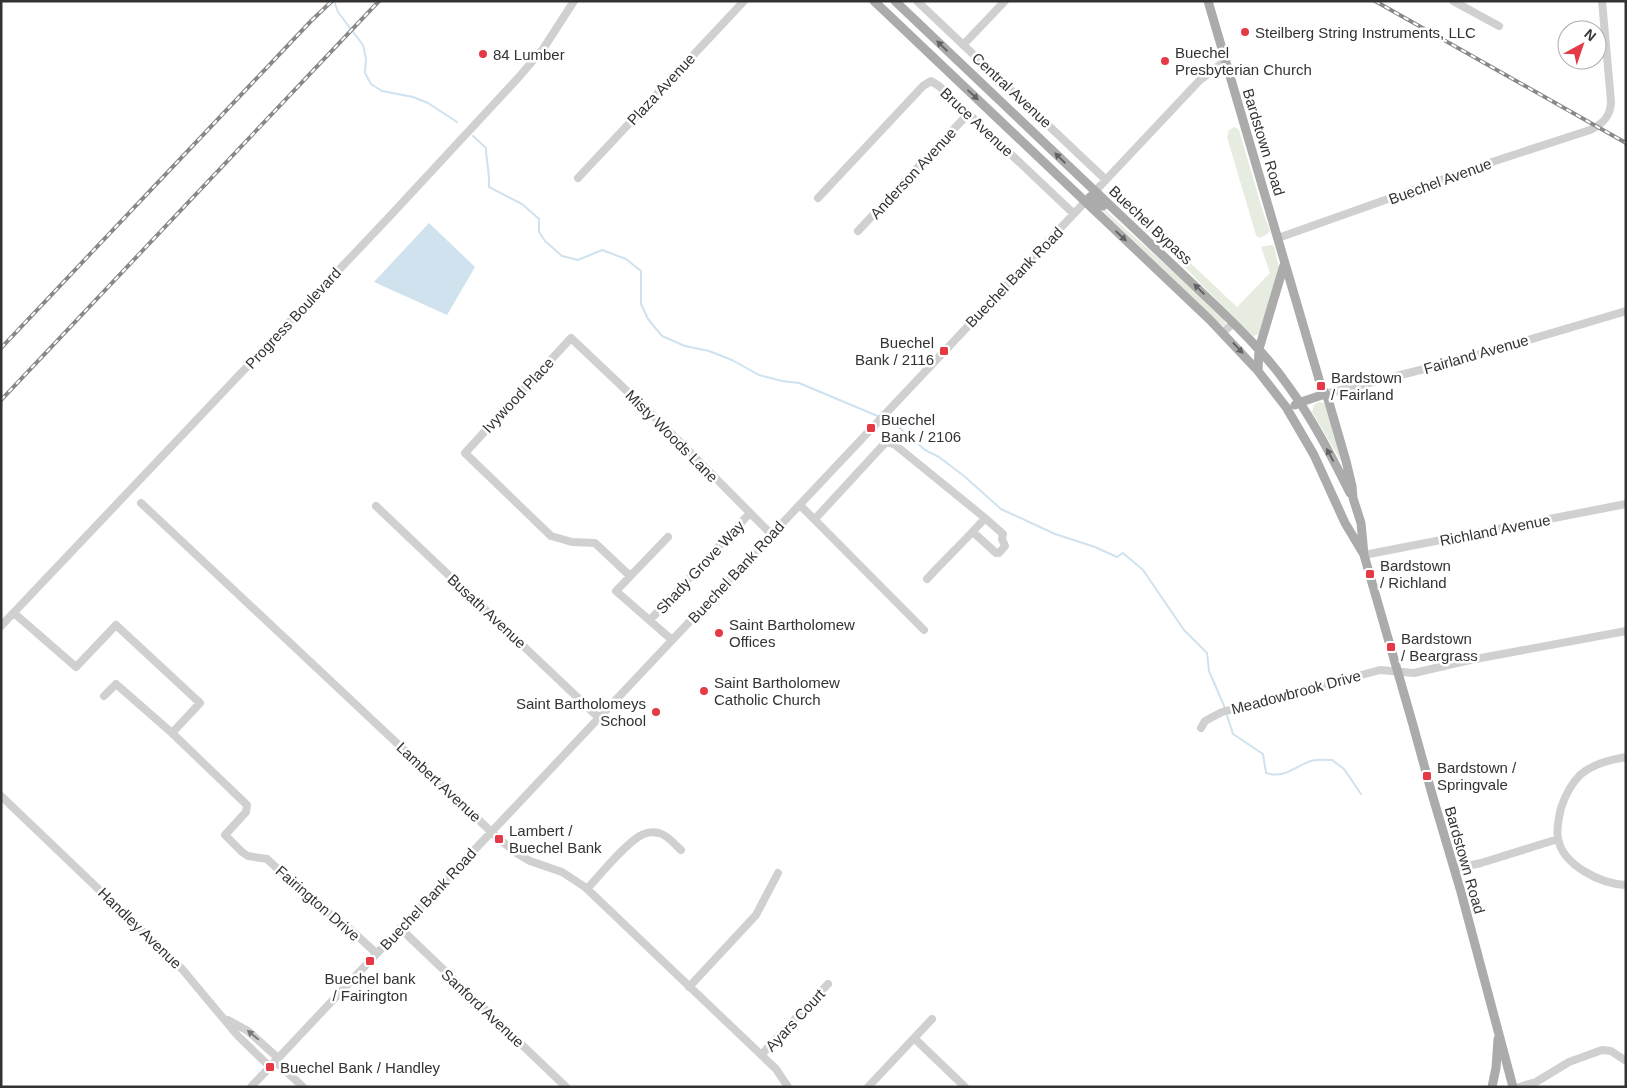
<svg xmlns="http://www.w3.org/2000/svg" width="1627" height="1088" viewBox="0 0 1627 1088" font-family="Helvetica,sans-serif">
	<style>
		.green { fill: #e6ecdf }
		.water { fill: #cfe2ee }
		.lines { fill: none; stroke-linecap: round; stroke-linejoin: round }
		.stream { stroke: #cfe2ee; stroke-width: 2 }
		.minor { stroke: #d0d0d0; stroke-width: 8 }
		.major { stroke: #ababab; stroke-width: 9 }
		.rail-casing { stroke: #888; stroke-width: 4 }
		.rail { stroke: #fff; stroke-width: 2; stroke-dasharray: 5.5; stroke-linecap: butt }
		.oneway { fill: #636363 }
		.oneway2 { fill: #7a7a7a }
		.poi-dot { fill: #e63946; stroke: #fff; stroke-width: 2 }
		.labels { text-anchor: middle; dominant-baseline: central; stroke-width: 5; stroke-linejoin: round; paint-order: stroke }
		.poi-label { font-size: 15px; fill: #333; stroke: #fff; text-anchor: start }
		.street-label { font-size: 15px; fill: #333; stroke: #fff }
	</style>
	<rect width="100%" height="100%" fill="#fff"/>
	<path class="green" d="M 1235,127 L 1239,130 L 1263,212 L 1270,231 L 1266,235 L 1259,238 L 1256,235 L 1227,137 L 1229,130 Z
		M 1111,188 L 1237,307 L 1270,273 L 1261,247 L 1271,245 L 1274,246 L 1279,268 L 1260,334 L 1253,336 L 1198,281 L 1190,272 L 1109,194 L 1108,189 Z
		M 1100,208 L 1103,208 C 1142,245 1184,280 1223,317 L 1226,325 L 1222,326 Z
		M 1319,402 L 1325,403 L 1327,407 L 1341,461 L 1312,412 L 1314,405 Z"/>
	<path class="water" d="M 429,223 L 475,267 L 447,315 L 374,282 Z"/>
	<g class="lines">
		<path class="stream" d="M 334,1 L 338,12 L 363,45 L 366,59 L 365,73 L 371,84 L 382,91 L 413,97 L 428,103 L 457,122
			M 473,136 L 486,148 C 486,161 490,173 489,187 L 522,204 L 539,219 L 539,232 L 545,241 L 562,256 L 578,260 L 602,250 L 626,259 L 641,271 L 641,304 L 648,319 L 662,336 L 685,346 L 709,351 L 732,360 L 759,375 L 782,381 L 799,383 L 880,417
			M 884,419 L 900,428 L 925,450 L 939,457 L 964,476 L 1001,509 L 1055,534 L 1095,547 L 1117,557 L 1123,553 L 1143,570 L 1184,630 L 1207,653 L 1209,671 L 1225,708
			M 1226,712 L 1233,734 L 1263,754 L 1266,773 C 1285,779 1295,766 1311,761 C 1317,759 1326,760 1332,760 L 1344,769 L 1361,794"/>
		<path class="minor" d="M 917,1 L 1106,180
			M 1453,1 L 1499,26
			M 963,45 L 1005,1
			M 578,178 L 744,1
			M 818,198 L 923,86 L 931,81 L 939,86 L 1074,214
			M 858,231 L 968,114
			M 1278,238 L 1495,161 L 1590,130 C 1603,124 1611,116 1611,101 L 1602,1
			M 1222,333 L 1234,323
			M 1325,394 L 1464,359 L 1626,311
			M 141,503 L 499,839 L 518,854 L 530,861 L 562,872 L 585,887 L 776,1069 L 788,1087
			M 800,505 L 924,630
			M 376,506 L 598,717
			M 815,519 L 886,442 L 894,444 L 985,518 C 967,539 946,558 927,579
			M 973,532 L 996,553 L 999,553 L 1005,546 L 1002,539 L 1003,534 L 985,518
			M 668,537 L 616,591 L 672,640
			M 1364,555 L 1626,504
			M 630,576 L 595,543 L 572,542 L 551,536 L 465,453 L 571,338 L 667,429 L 772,535
			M 14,613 L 76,667 L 116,625 L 200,703 L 172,733 L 247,805 L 246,812 L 225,835 L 242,852 L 248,856 L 267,859 L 306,895 L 351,930 L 376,953
			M 650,620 L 750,513
			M 1,626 L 390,216 L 518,78 L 543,49 L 574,1
			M 104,696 L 116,684 L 172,733
			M 1201,728 L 1205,721 L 1222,712 L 1380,670 L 1414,673 L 1470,660 L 1626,631
			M 1626,757 C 1609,760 1593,764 1580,775 C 1571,784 1565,796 1561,808 C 1559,817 1556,829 1558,838 C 1562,865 1601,884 1626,885
			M 1,796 L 182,969 L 238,1036 L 270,1067
			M 1454,869 L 1481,863 L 1558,839
			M 587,889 C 599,876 629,839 644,834 C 649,832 655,832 659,833 C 669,836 674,844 681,850
			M 400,928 L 566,1087
			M 689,987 L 756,915 L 778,873
			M 228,1020 L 248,1031 L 278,1058
			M 914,1038 L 965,1087
			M 761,1055 L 828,984
			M 275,1061 L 303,1087
			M 251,1087 L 1200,80 L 1225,61
			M 868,1087 L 932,1019
			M 1519,1087 L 1536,1082 L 1569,1062 L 1602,1050 L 1611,1051 L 1626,1061"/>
		<path class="major" d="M 874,1 L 1210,320 L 1258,371 L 1286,407 L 1314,455 L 1345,523 L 1363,553
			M 895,1 L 1217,307 C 1243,332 1268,357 1289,387 C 1313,420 1332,457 1350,493
			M 1208,1 L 1321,386 L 1328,399 L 1346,461 L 1352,486 L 1353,498 L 1361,523 L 1364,555 L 1413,725 L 1432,794 L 1461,892 L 1513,1087
			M 1090,197 L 1103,206
			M 1258,371 L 1259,349 L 1284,265
			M 1295,405 L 1304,401 L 1325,394
			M 1492,1087 L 1496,1068 L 1498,1039"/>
		<g class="rail-casing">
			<path id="rail" d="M 1375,1 L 1626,143
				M 1,348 L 311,21 L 332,1
				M 1,400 L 379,1"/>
		</g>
		<use href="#rail" class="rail"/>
	</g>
	<defs><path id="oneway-solid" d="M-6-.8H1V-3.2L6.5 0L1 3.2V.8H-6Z" transform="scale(1.25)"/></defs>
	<g class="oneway">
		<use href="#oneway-solid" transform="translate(942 46) rotate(-136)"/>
		<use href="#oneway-solid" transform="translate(973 95) rotate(43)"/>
		<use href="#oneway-solid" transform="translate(1060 158) rotate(-136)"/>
		<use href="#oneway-solid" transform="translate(1121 236) rotate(43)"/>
		<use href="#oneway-solid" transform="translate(1199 289) rotate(-136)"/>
		<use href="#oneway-solid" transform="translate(1238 348) rotate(47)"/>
		<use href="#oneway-solid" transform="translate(1330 455) rotate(-118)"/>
	</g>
	<use class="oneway2" href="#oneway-solid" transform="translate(253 1035) rotate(-140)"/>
	<g class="poi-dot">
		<circle cx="1245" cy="32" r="5"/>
		<circle cx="483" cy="54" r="5"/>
		<circle cx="1165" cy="61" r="5"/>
		<rect x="939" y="346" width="10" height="10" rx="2.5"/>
		<rect x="1316" y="381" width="10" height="10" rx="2.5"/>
		<rect x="866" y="423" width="10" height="10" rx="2.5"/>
		<rect x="1365" y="569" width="10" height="10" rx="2.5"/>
		<circle cx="719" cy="633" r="5"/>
		<rect x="1386" y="642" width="10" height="10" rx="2.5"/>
		<circle cx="704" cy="691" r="5"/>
		<circle cx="656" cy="712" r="5"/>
		<rect x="1422" y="771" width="10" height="10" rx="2.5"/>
		<rect x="494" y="834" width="10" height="10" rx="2.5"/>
		<rect x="365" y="956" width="10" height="10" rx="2.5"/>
		<rect x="265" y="1062" width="10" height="10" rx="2.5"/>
	</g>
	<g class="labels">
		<g class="poi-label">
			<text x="1255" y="32">Steilberg String Instruments, LLC</text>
			<text x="1175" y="52">Buechel<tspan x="1175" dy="17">Presbyterian Church</tspan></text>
			<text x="493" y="54">84 Lumber</text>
			<text x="934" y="342" text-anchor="end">Buechel<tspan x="934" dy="17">Bank / 2116</tspan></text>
			<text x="1331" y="377">Bardstown<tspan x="1331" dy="17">/ Fairland</tspan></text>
			<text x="881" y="419">Buechel<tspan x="881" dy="17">Bank / 2106</tspan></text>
			<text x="1380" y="565">Bardstown<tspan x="1380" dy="17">/ Richland</tspan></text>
			<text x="729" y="624">Saint Bartholomew<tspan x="729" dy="17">Offices</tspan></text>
			<text x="1401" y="638">Bardstown<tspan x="1401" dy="17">/ Beargrass</tspan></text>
			<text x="714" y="682">Saint Bartholomew<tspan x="714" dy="17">Catholic Church</tspan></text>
			<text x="646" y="703" text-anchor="end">Saint Bartholomeys<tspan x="646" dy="17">School</tspan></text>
			<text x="1437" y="767">Bardstown /<tspan x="1437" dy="17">Springvale</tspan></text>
			<text x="509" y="830">Lambert /<tspan x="509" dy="17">Buechel Bank</tspan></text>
			<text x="370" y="978" text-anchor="middle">Buechel bank<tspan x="370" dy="17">/ Fairington</tspan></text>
			<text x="280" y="1067">Buechel Bank / Handley</text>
		</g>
		<g class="street-label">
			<text transform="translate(661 89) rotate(-47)">Plaza Avenue</text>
			<text transform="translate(1012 90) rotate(43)">Central Avenue</text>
			<text transform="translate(977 122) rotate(43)">Bruce Avenue</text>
			<text transform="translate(1264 142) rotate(73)">Bardstown Road</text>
			<text transform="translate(913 173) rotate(-47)">Anderson Avenue</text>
			<text transform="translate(1440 181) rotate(-20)">Buechel Avenue</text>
			<text transform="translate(1151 225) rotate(43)">Buechel Bypass</text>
			<text transform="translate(1014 277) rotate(-46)">Buechel Bank Road</text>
			<text transform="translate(293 318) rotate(-47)">Progress Boulevard</text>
			<text transform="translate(1476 354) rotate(-16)">Fairland Avenue</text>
			<text transform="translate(518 395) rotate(-47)">Ivywood Place</text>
			<text transform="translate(672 436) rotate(45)">Misty Woods Lane</text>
			<text transform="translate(1495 530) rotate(-11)">Richland Avenue</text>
			<text transform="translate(700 567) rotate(-47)">Shady Grove Way</text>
			<text transform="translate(736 572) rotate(-47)">Buechel Bank Road</text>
			<text transform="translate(487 611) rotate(43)">Busath Avenue</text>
			<text transform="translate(1296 692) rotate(-15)">Meadowbrook Drive</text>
			<text transform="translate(439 782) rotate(43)">Lambert Avenue</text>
			<text transform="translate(1465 860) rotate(74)">Bardstown Road</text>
			<text transform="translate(428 899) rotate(-47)">Buechel Bank Road</text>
			<text transform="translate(318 903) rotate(41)">Fairington Drive</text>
			<text transform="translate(140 928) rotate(44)">Handley Avenue</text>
			<text transform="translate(483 1008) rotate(43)">Sanford Avenue</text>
			<text transform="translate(795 1020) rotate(-47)">Ayars Court</text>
		</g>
	</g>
	<rect width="1627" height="1088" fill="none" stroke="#333333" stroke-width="5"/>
	<g transform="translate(1582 45) rotate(40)"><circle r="24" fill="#ffffff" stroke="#adadad"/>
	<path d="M0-4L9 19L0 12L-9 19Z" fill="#e63946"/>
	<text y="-8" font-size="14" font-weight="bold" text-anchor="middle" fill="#333333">N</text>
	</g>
</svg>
